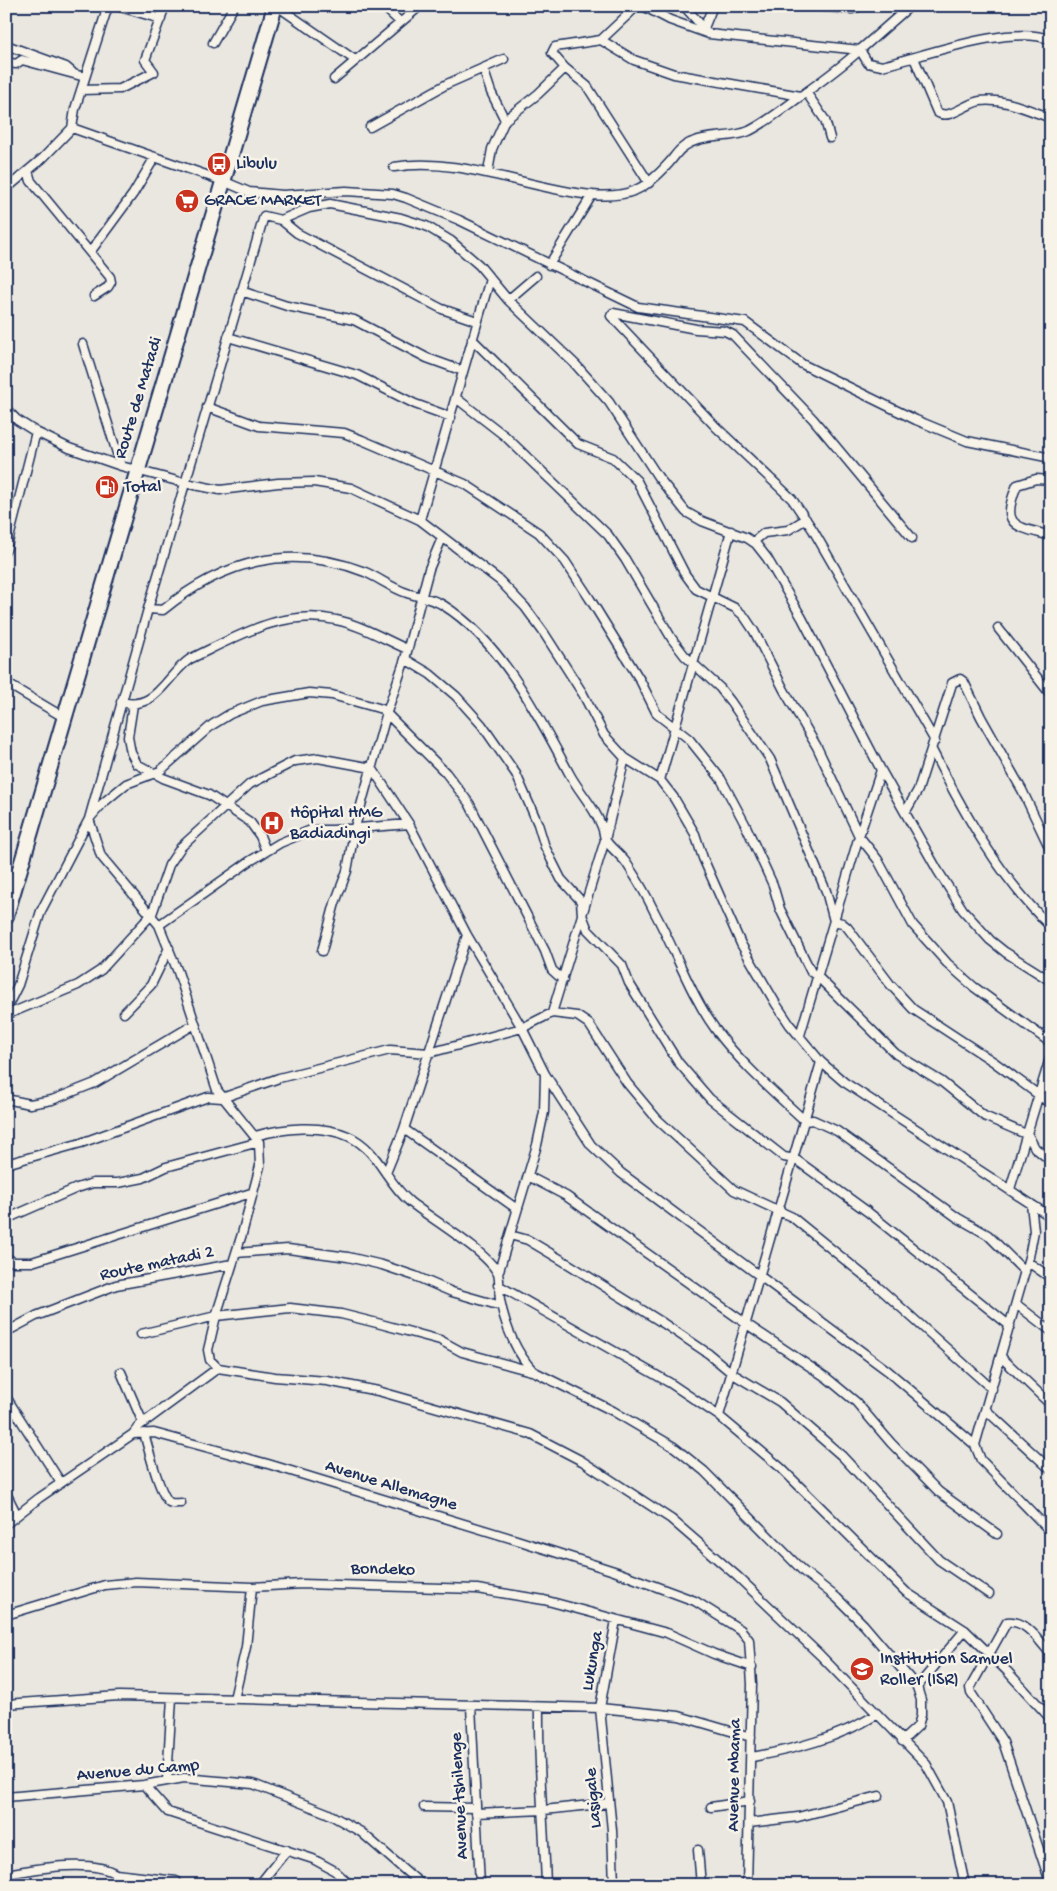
<svg xmlns="http://www.w3.org/2000/svg" width="1057" height="1891" viewBox="0 0 1057 1891" font-family="'Gochi Hand',sans-serif">
	<style>
		.lines { fill: none; stroke-linecap: round; stroke-linejoin: round }
		.street-casing { stroke: #1b2f5e; stroke-width: 11 }
		.highway-casing { stroke: #1b2f5e; stroke-width: 18 }
		.street { stroke: #f7f3e8; stroke-width: 8 }
		.highway { stroke: #f7f3e8; stroke-width: 14 }
		.labels { text-anchor: middle; dominant-baseline: central; stroke-width: 5; stroke-linejoin: round; paint-order: stroke }
		.poi-label { font-size: 18px; fill: #1b2f5e; stroke: #f7f3e8; text-anchor: start }
		.street-label { font-size: 18px; fill: #1b2f5e; stroke: #f7f3e8 }
	</style>
	<rect width="100%" height="100%" fill="#eae7e0"/>
	<filter id="ink" filterUnits="userSpaceOnUse"><feTurbulence type="fractalNoise" baseFrequency=".02" numOctaves="2"/><feDisplacementMap in="SourceGraphic" scale="10" xChannelSelector="R" yChannelSelector="G"/><feConvolveMatrix kernelMatrix="1 2 1 2 8 2 1 2 1" color-interpolation-filters="sRGB"/></filter>
	<g filter="url(#ink)">
		<g class="lines">
			<g class="street-casing">
				<path id="street" d="M 117,6 L 161,19
					M 277,6 L 355,60
					M 383,6 L 400,22
					M 643,6 L 670,20 L 709,34 L 860,50
					M 684,6 L 709,34
					M 810,6 L 852,9 L 861,6
					M 910,6 L 860,50 L 868,63 L 882,66 C 924,56 1011,23 1051,40
					M 704,28 L 713,6
					M 601,40 L 634,60 L 674,74 L 801,96
					M 213,43 L 234,6
					M 6,45 L 66,67 L 72,72
					M 914,58 L 937,112 C 949,121 966,103 980,101 C 1004,98 1028,110 1051,118
					M 6,62 L 16,64 L 22,60 L 85,77
					M 483,68 L 491,92 L 505,120
					M 565,68 L 587,86 L 649,183
					M 334,79 L 420,6
					M 81,90 L 120,89 L 154,72 L 145,60 L 165,6
					M 806,92 L 825,120 L 830,138
					M 370,127 L 447,84 L 504,59
					M 72,128 L 223,181 L 249,192 L 283,195 L 346,191 L 393,194 L 406,198 L 459,220 L 638,307 L 745,322 L 802,364 L 916,420 L 967,441 L 1051,458
					M 394,167 C 462,156 526,189 592,195 C 629,198 645,190 669,163 C 676,155 679,148 690,143 C 708,134 731,139 749,131 C 765,123 779,112 794,101 C 816,85 839,69 860,50
					M 28,171 L 31,181 L 110,277 L 111,282 L 108,287 L 94,296
					M 488,172 L 492,149 L 505,120 L 538,94 L 565,68 L 552,53 L 555,47 L 601,40 L 637,6
					M 6,189 L 43,158 L 72,128 L 75,109 L 108,6
					M 281,220 L 297,233 L 442,309 L 477,321
					M 91,251 L 133,194 L 155,157
					M 549,265 L 592,195
					M 241,291 L 287,306 L 354,320 L 427,358 L 463,371
					M 508,300 L 536,276
					M 228,337 L 357,375 L 415,404 L 451,417
					M 472,339 L 578,444 L 613,458 L 637,481 L 685,574 L 696,589 L 735,608 L 744,616 L 754,631 L 784,690 L 817,747 L 859,836 L 878,860 L 913,925 L 947,963 L 974,987 L 1051,1043
					M 83,344 L 121,466
					M 456,398 L 505,436 L 608,535 L 625,559 L 672,639 L 685,656 L 720,688 L 731,702 L 770,759 L 826,891 L 834,921 L 842,923 L 847,927 L 890,984 L 913,1009 L 994,1062 L 1051,1104
					M 207,407 L 259,426 L 344,433 L 362,440 L 465,484 L 539,533 L 565,561 L 590,599 L 640,680 L 657,714 L 689,739 L 721,779 L 745,824 L 773,885 L 780,909 L 811,972 L 817,976 L 896,1054 L 942,1082 L 984,1116 L 1028,1135 L 1035,1148 L 1051,1161
					M 6,409 L 17,420 L 36,432 L 69,448 L 121,466 L 185,483 L 220,490 L 278,483 L 314,482 L 351,488 L 420,520 L 499,580 L 525,607 L 544,633 L 583,694 L 604,735 L 625,758 L 660,780 L 674,798 L 695,834 L 703,858 L 741,944 L 776,1004 L 790,1025 L 821,1062 L 844,1082 L 1051,1217
					M 1051,480 L 1036,479 L 1017,485 C 1000,527 1015,526 1051,536
					M 420,520 L 490,279
					M 912,538 L 813,419 L 733,335 L 725,331 L 696,329 L 613,313 L 611,316 L 716,427 L 792,499 L 813,530 L 935,741
					M 753,542 L 764,533 L 788,530 L 806,519
					M 6,550 L 36,432
					M 148,609 L 163,610 C 224,560 289,543 365,572 C 379,578 392,588 407,593 C 419,597 432,598 443,605 C 501,641 538,715 569,773 C 579,792 597,810 603,830 C 604,833 604,836 605,839 C 608,846 622,856 627,864 C 637,879 647,896 655,913 C 676,952 690,994 716,1030 C 741,1064 775,1093 805,1121 L 813,1120 L 837,1131 L 958,1218 L 988,1235 L 1025,1272
					M 998,628 L 1051,695
					M 405,659 L 430,674 L 456,696 L 482,725 L 516,774 L 538,824 L 545,847 L 561,879 L 581,901 L 582,915 L 588,930 L 622,965 L 629,983 L 678,1062 L 710,1099 L 784,1157 L 795,1159 L 868,1212 L 1010,1326
					M 6,683 L 65,718
					M 121,702 C 157,711 165,676 190,659 C 236,637 283,608 336,620 C 361,625 384,639 407,649
					M 133,705 L 128,737 L 131,753 L 137,764 L 163,778 L 209,795 L 250,822 L 260,836 L 266,851
					M 932,750 C 964,813 999,877 1051,927
					M 660,780 L 731,531
					M 906,811 L 918,790 L 951,687 L 952,683 L 960,679 L 964,682 L 981,717 L 1022,790 L 1051,851
					M 159,925 L 250,861 L 280,843 L 311,830 L 333,830 L 409,824
					M 322,951 L 335,903 L 347,871 L 355,827 L 387,712 L 405,659 L 429,569 L 442,538
					M 6,1009 L 18,985 L 41,911 L 89,819 L 103,803 L 126,784 L 160,771 L 212,725 L 230,714 L 262,701 L 309,693 L 332,695 L 382,709 L 446,773 L 469,803 L 545,951 L 552,970 L 563,980
					M 124,1013 L 151,985 L 169,948
					M 552,1013 L 577,1016 L 589,1024 L 627,1083 L 657,1119 L 734,1190 L 792,1217 L 877,1286 L 992,1389
					M 6,1015 L 78,985 L 101,970 L 152,914 L 169,865 L 181,847 L 250,784 L 295,761 L 318,758 L 372,768 L 409,824 L 467,935 L 522,1028 L 545,1074 L 591,1145 L 621,1173 L 888,1371 L 975,1445 L 1029,1257 L 1034,1231 L 1031,1204
					M 800,1035 L 859,836 L 881,770
					M 6,1099 L 30,1104 L 52,1100 L 95,1083 L 195,1024
					M 404,1129 L 517,1209
					M 255,1136 C 283,1128 320,1124 348,1136 C 378,1149 386,1182 410,1202 C 430,1218 488,1252 498,1274 C 500,1280 499,1292 500,1300 C 505,1325 516,1352 533,1371 L 613,1411 L 674,1447 L 704,1471 L 803,1571 L 837,1598 L 864,1625 L 917,1687 L 921,1700 L 921,1715 L 918,1726 L 902,1741
					M 6,1164 L 81,1143 L 208,1097 L 222,1098 L 279,1078 L 390,1050 L 429,1053 L 522,1028 L 552,1013 L 605,840 L 625,758
					M 386,1173 L 404,1129 L 467,935
					M 528,1176 L 566,1196 L 745,1323 L 827,1378 L 856,1402 L 891,1443 L 939,1492 L 997,1534
					M 1010,1189 L 1051,1055
					M 6,1219 L 77,1188 L 93,1183 L 118,1183 L 143,1178 L 166,1167 L 259,1142
					M 510,1235 L 528,1240 L 570,1265 L 663,1323 L 709,1354 L 733,1374 L 780,1402 L 842,1456 L 939,1560 L 989,1594
					M 236,1253 L 288,1249 L 348,1257 L 382,1265 L 415,1276 L 452,1292 L 501,1306
					M 6,1257 L 13,1262 L 32,1262 L 251,1193
					M 1028,1262 L 1051,1278
					M 498,1274 L 537,1145 L 544,1112 L 545,1075
					M 498,1285 L 670,1383 L 719,1416 L 781,1468 L 906,1592 L 965,1630 L 1007,1671 L 1051,1719
					M 1016,1304 L 1051,1331
					M 6,1332 L 36,1316 L 116,1285 L 232,1264
					M 141,1334 L 216,1316 L 290,1308 L 341,1314 L 377,1323 L 440,1340 L 462,1352 L 531,1371
					M 1001,1357 L 1051,1405
					M 121,1372 L 143,1423
					M 6,1397 L 61,1483
					M 986,1410 L 1051,1470
					M 719,1416 L 821,1062
					M 144,1433 C 148,1447 159,1493 169,1502 C 172,1504 177,1503 181,1503
					M 133,1434 L 139,1426 L 218,1368
					M 975,1445 L 981,1460 L 1051,1532
					M 6,1493 L 17,1515
					M 6,1524 L 39,1498 L 133,1434 L 154,1433 L 268,1464 L 520,1541 L 614,1571 L 695,1601 L 741,1630 L 749,1640 L 752,1684 L 747,1885
					M 6,1615 L 105,1585 L 136,1582 L 252,1587 L 302,1584 L 477,1589 L 544,1600 L 667,1633 L 714,1654 L 752,1667
					M 1051,1654 C 1039,1641 1026,1619 1007,1622 L 970,1688 L 971,1693 L 1003,1742 L 1051,1885
					M 917,1687 L 965,1630
					M 234,1699 L 246,1647 L 252,1587
					M 6,1704 L 119,1696 L 600,1708 L 679,1716 L 751,1737
					M 471,1706 L 480,1885
					M 539,1707 C 538,1766 544,1825 546,1885
					M 752,1757 C 795,1749 838,1738 876,1715
					M 167,1779 L 172,1698
					M 144,1785 L 168,1812 L 313,1859 L 335,1871 L 350,1885
					M 6,1797 L 144,1785 L 184,1778 L 253,1784 L 327,1813 L 361,1832 L 422,1885
					M 424,1807 L 476,1808
					M 711,1807 L 750,1801
					M 476,1813 L 544,1810 L 609,1803
					M 749,1823 L 798,1817 L 879,1796
					M 698,1850 L 701,1885
					M 6,1874 C 35,1869 91,1858 116,1874 L 119,1885
					M 116,1874 L 176,1881
					M 259,1885 L 287,1850
					M 614,1885 L 612,1830 L 600,1708 L 616,1620
					M 965,1885 L 947,1802 L 926,1764 L 820,1655 L 738,1577 L 671,1519 L 582,1461 L 530,1434 L 378,1391 L 327,1381 L 275,1377 L 218,1368 L 210,1360 L 208,1350 L 216,1316 L 242,1234 L 260,1166 L 259,1142 L 217,1090 L 178,972 L 159,925 L 101,856 L 89,819 L 148,609 L 264,216 L 281,220 L 309,208 L 330,204 L 401,218 L 426,226 L 451,241 L 479,265 L 508,300 L 576,365 L 609,402 L 658,477 L 686,512 L 702,521 L 747,538 L 756,544 L 767,558 L 802,618 L 881,770 L 938,871 L 963,910 L 990,940 L 1005,952 L 1051,981"/>
			</g>
			<g class="highway-casing">
				<path id="highway" d="M 6,916 L 275,6"/>
			</g>
			<use href="#street" class="street"/>
			<use href="#highway" class="highway"/>
		</g>
	</g>
	<defs>
		<g id="bus-disc" transform="scale(1.25)"><circle r="9.5" fill="#c8321e" stroke="#f7f3e8"/><path d="M-5-6H5V4H4V6H2V4H-2V6H-4V4H-5ZM-3.5-4V0h7V-4ZM-3.5 1.2v1.5H-2V1.2ZM2 1.2v1.5H3.5V1.2Z" fill="#fff"/></g>
		<g id="supermarket-disc" transform="scale(1.25)"><circle r="9.5" fill="#c8321e" stroke="#f7f3e8"/><path d="M-6-5.5h2.5l.6 2H6L4.5 2H-2.5L-4.4-4H-6ZM-1.5 3.2a1.3 1.3 0 1 0 .1 0ZM3 3.2a1.3 1.3 0 1 0 .1 0Z" fill="#fff"/></g>
		<g id="fuel-disc" transform="scale(1.25)"><circle r="9.5" fill="#c8321e" stroke="#f7f3e8"/><path d="M-5.5-6h7V0h2V4h1.3V-2.5L3-4.5l.8-.8L6-3V5H2.5V1h-1V6h-7ZM-4.2-4.7v3.2H.2V-4.7Z" fill="#fff"/></g>
		<g id="hospital-disc" transform="scale(1.25)"><circle r="9.5" fill="#c8321e" stroke="#f7f3e8"/><path d="M-5-5h3v3.5h4V-5h3V5h-3V1.5h-4V5h-3Z" fill="#fff"/></g>
		<g id="school-disc" transform="scale(1.25)"><circle r="9.5" fill="#c8321e" stroke="#f7f3e8"/><path d="M0-5L7-2L0 1L-7-2ZM-4 1L0 2.5L4 1V4Q0 6-4 4Z" fill="#fff"/></g>
	</defs>
	<g fill-rule="evenodd">
		<use href="#bus-disc" x="219" y="164"/>
		<use href="#supermarket-disc" x="187" y="201"/>
		<use href="#fuel-disc" x="107" y="487"/>
		<use href="#hospital-disc" x="272" y="823"/>
		<use href="#school-disc" x="862" y="1669"/>
	</g>
	<g class="labels">
		<g class="poi-label">
			<text x="236" y="164">Libulu</text>
			<text x="204" y="201">GRACE MARKET</text>
			<text x="124" y="487">Total</text>
			<text x="290" y="813">Hôpital HMG<tspan x="290" dy="21">Badiadingi</tspan></text>
			<text x="880" y="1659">Institution Samuel<tspan x="880" dy="21">Roller (ISR)</tspan></text>
		</g>
		<g class="street-label">
			<text transform="translate(139 398) rotate(-73)">Route de Matadi</text>
			<text transform="translate(157 1264) rotate(-12)">Route matadi 2</text>
			<text transform="translate(391 1486) rotate(17)">Avenue Allemagne</text>
			<text transform="translate(383 1570) rotate(1)">Bondeko</text>
			<text transform="translate(593 1661) rotate(-80)">Lukunga</text>
			<text transform="translate(138 1771) rotate(-5)">Avenue du Camp</text>
			<text transform="translate(735 1775) rotate(-89)">Avenue Mbama</text>
			<text transform="translate(460 1796) rotate(-93)">Avenue tshilenge</text>
			<text transform="translate(594 1798) rotate(-95)">Lasigale</text>
		</g>
	</g>
	<rect width="1057" height="1891" fill="none" stroke="#f7f3e8" stroke-width="25"/>
	<rect x="12" y="12" width="1032" height="1866" fill="none" stroke="#1b2f5e" stroke-width="2" filter="url(#ink)"/>
</svg>
